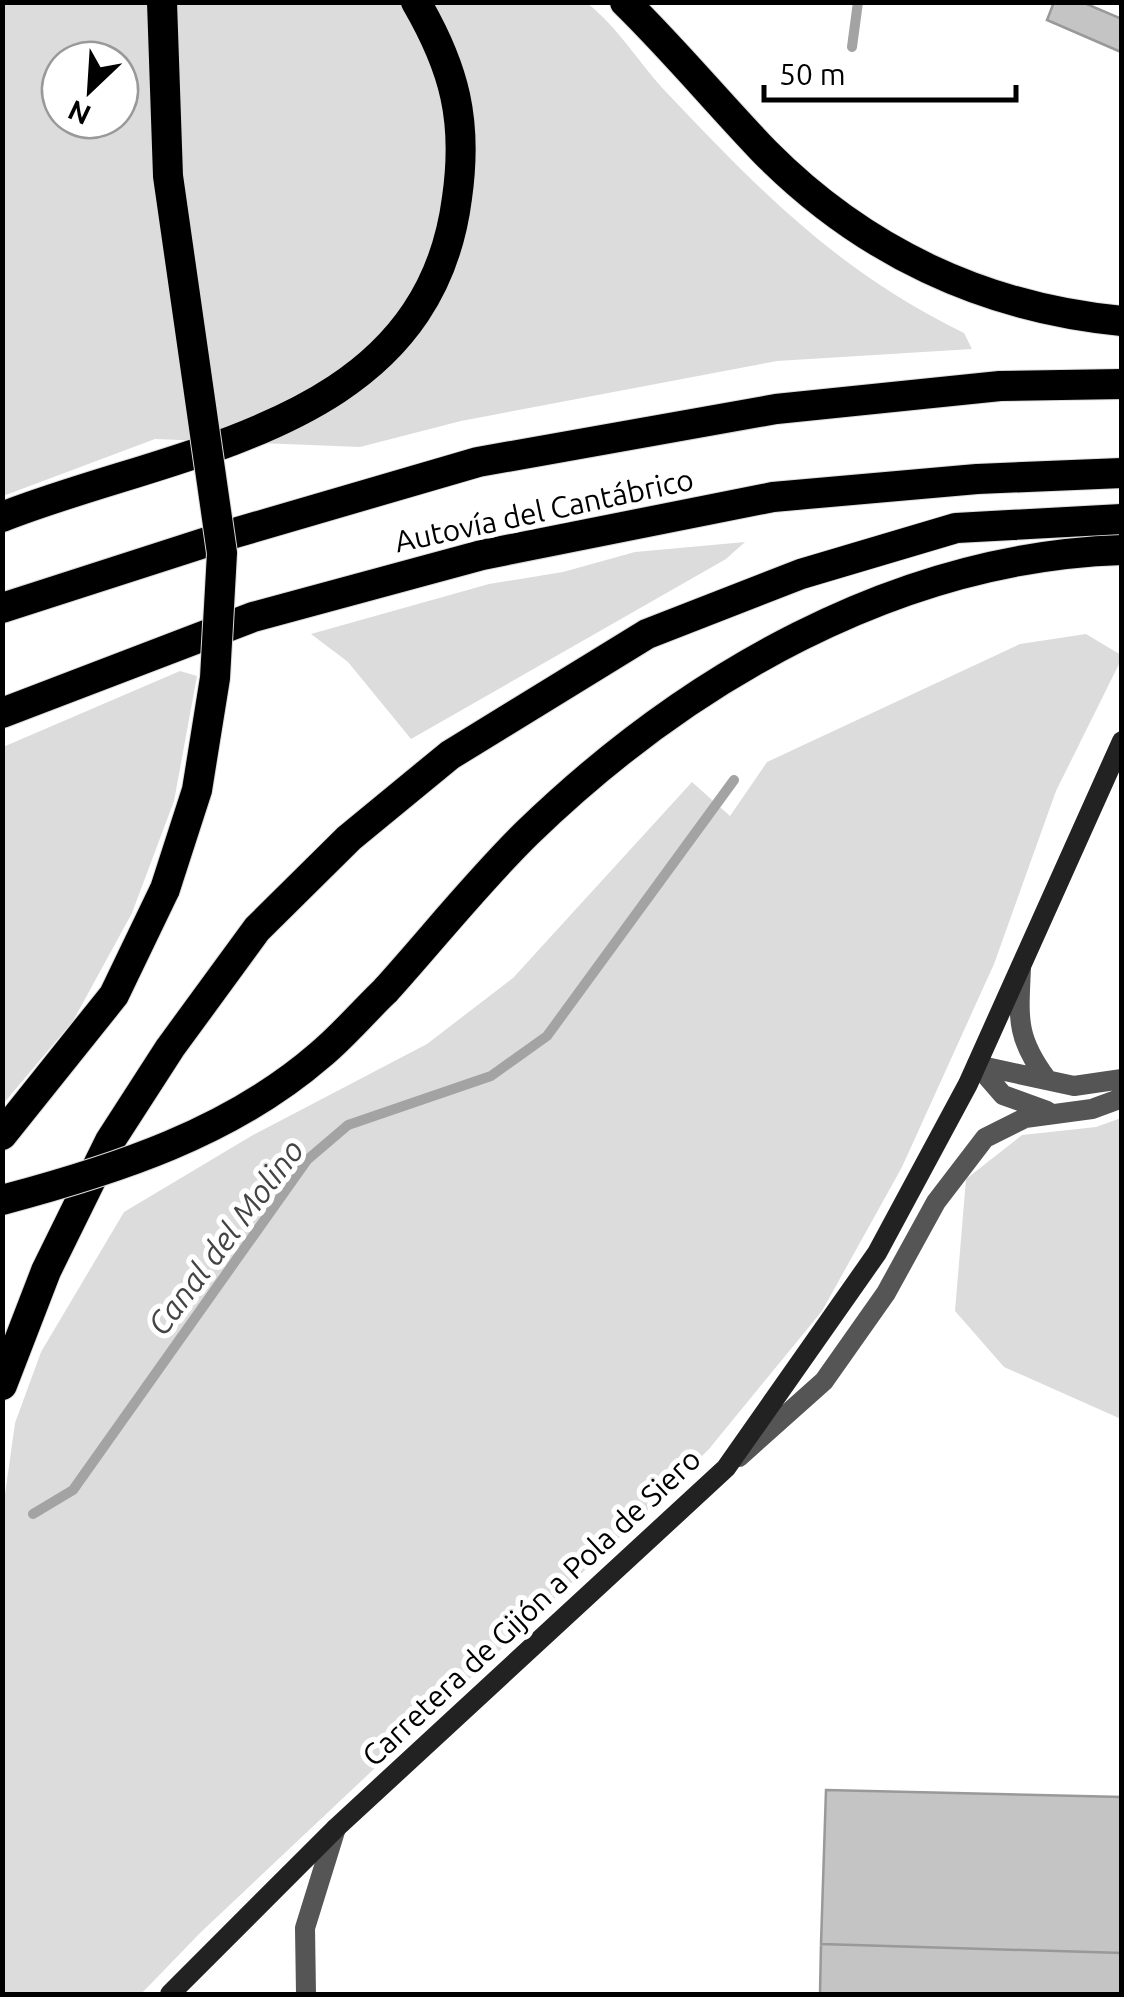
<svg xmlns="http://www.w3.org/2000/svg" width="1124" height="1997" viewBox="0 0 1124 1997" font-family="Ubuntu,sans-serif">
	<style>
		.green { fill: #dcdcdc; fill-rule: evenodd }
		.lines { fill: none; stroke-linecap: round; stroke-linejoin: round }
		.stream { stroke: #a3a3a3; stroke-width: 10 }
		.building { fill: #c4c4c4; stroke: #999; stroke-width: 2.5 }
		.highway-casing { stroke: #dbdbdb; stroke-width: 32 }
		.street { stroke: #555; stroke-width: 20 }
		.secondary { stroke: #222; stroke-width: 20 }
		.highway { stroke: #000; stroke-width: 30 }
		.highway-bridge-casing { stroke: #dbdbdb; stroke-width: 32; stroke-linecap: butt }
		.highway-bridge { stroke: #000; stroke-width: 30 }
		.labels { text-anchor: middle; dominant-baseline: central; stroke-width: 10; stroke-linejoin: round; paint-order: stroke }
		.street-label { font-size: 30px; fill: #000; stroke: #fff }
		.water-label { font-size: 32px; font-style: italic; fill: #444; stroke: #fff }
	</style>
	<rect width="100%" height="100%" fill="#fff"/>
	<path class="green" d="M 3,3 L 587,3 C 619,28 640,65 668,94 C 762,193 839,272 964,333 L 972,349 L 777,361 L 461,421 L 360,447 L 155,439 L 3,496 ZM 60,60 L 120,60 L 120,120 L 60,120 Z
		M 745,542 L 726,559 L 411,739 L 348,662 L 311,634 L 489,584 L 563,572 L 635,552 Z
		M 1086,634 L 1121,655 L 1121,660 L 1056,791 L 994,964 L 902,1167 L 822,1311 L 709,1449 L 637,1521 L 200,1933 L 141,1994 L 3,1994 L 2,1516 L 15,1423 L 41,1352 L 124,1212 L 253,1135 L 427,1044 L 513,978 L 692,782 L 730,816 L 767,762 L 1020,644 Z
		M 180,671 L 197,676 L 174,801 L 132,913 L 73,1021 L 3,1104 L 3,747 Z
		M 1121,1118 L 1122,1118 L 1121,1419 L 1004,1367 L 955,1311 L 966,1179 L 1022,1135 L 1096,1127 Z"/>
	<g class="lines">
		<path class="stream" d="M 852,47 L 858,2
			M 33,1514 L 73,1490 L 307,1160 L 348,1125 L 491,1076 L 547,1036 L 734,780"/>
	</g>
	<path class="building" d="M 1054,2 L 1082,2 L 1122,19 L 1121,52 L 1047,20 Z
		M 826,1790 L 1122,1797 L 1122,1953 L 821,1944 Z
		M 821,1944 L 1122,1953 L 1122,1994 L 820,1994 Z"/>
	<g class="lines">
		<g class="highway-casing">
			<path id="highway" d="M 625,2 C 674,50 718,103 765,152 C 863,251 984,308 1122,321
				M 2,517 C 177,448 427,430 457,198 C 468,121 455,69 416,2
				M 2,608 L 238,532 L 478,462 L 776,409 L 1000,386 L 1122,384
				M 2,713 L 253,617 L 482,555 L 773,497 L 977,479 L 1122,473
				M 385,991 C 432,939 477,882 527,833 C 686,679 896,557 1122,550
				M 2,1135 L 114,995 L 165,889
				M 2,1385 L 46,1271 L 110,1141 L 170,1048 L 257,929 L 349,838 L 450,755 L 647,634 L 801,574 L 956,528 L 1122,519"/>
		</g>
		<path class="street" d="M 1021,967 C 1019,1017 1015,1036 1046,1078
			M 977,1065 L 1074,1086 L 1122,1079
			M 977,1065 L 1003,1095 L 1047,1111
			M 739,1457 L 824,1381 L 886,1293 L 936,1202 L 985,1138 L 1025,1118 L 1092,1109 L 1122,1098
			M 306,1994 L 305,1928 L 336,1828"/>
		<path class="secondary" d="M 170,1994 L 336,1828 L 726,1468 L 877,1253 L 968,1084 L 1122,741"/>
		<use href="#highway" class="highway"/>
		<g class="highway-bridge-casing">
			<path id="highway-bridge" d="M 162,2 L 168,176 L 222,553 L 215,678 L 197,790 L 165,889
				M 2,1200 C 115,1170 230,1133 320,1055 C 343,1036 363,1012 385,991"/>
		</g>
		<use href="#highway-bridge" class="highway-bridge"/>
	</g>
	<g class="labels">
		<g class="street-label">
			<text transform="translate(544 510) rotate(-12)">Autovía del Cantábrico</text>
			<text transform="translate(531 1607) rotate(-43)">Carretera de Gijón a Pola de Siero</text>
		</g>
		<g class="water-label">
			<text transform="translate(225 1237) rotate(-53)">Canal del Molino</text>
		</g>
	</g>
	<rect width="1124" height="1997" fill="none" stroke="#000000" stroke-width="10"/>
	<g transform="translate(90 90) rotate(205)"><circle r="48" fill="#ffffff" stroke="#999999" stroke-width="2.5"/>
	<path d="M0-8L18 38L0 25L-18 38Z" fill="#000000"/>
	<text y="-15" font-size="28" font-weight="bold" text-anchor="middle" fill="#000000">N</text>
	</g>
	<path d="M764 85v15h252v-15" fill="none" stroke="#000000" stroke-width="5"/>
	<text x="779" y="85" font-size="30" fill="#000000" stroke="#ffffff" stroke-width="8" paint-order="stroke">50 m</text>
</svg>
